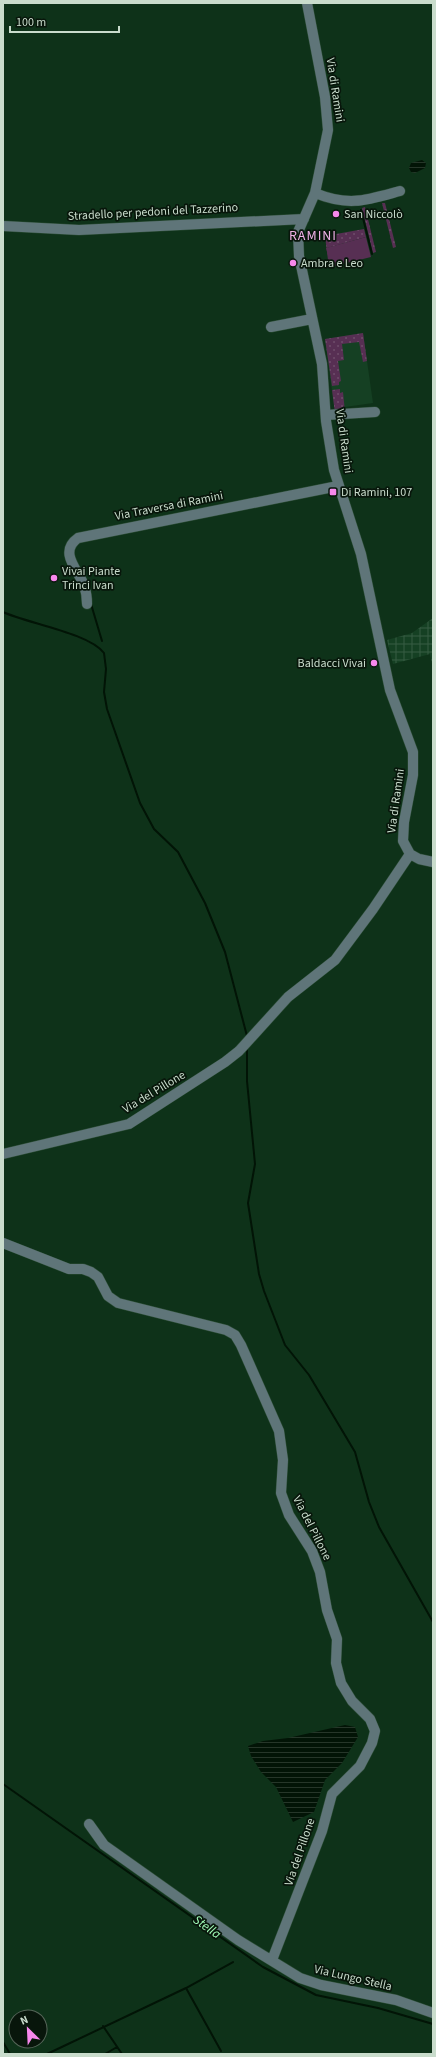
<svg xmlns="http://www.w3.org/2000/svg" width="436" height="2057" viewBox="0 0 436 2057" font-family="'Source Sans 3',sans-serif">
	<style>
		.built { fill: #154023 }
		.industrial { fill: url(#industrial-grid) }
		.grass { fill: url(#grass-dots) }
		.pitch { fill: #572f53 }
		.water { fill: url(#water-rules) }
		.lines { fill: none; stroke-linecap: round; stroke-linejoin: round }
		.stream { stroke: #021406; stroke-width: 2 }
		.minor-casing { stroke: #2c4d36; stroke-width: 11 }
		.minor { stroke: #5f7579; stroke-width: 10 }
		.poi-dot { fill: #f788ec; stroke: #08160b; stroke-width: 1.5 }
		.labels { text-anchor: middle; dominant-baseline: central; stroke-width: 3.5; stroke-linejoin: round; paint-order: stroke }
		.street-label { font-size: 12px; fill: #c9dccc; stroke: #08160b }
		.poi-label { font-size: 12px; fill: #c9dccc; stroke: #08160b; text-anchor: start }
		.water-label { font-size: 13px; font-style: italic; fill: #a3fdb9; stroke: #08160b }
		.quarter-label { font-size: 14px; letter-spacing: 1px; fill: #eeb0e5; stroke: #08160b }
	</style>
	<defs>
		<pattern id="industrial-grid" width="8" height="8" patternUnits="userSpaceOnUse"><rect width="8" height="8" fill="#154023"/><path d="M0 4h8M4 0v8" fill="none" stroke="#365b42"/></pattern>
		<pattern id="grass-dots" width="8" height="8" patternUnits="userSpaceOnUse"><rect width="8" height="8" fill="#572f53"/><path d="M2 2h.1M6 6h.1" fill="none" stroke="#6e4d6b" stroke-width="1.8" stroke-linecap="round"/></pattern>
		<pattern id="water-rules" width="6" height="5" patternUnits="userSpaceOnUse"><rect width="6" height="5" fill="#021406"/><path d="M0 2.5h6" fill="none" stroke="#263629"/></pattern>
	</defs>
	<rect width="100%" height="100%" fill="#0e3219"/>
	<path class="built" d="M 363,333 L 373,403 L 345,407 L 345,412 L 335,413 L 325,339 Z"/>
	<path class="industrial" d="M 433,618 L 433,669 L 430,654 L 393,664 L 387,640 L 412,633 Z"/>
	<path class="grass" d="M 382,203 L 385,203 L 396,247 L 393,248 Z
		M 365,207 L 376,252 L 373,253 L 362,208 Z
		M 364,229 L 366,237 L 327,248 L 331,267 L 329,268 L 325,236 Z
		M 363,333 L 367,361 L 363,362 L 359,342 L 342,344 L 344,360 L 338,361 L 341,381 L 339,382 L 339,385 L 332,386 L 325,339 Z
		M 340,389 L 340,393 L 343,392 L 345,412 L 335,413 L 332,390 Z"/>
	<path class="pitch" d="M 366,237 L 371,257 L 331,267 L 326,248 Z"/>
	<path class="water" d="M 422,160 L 426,163 L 425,168 L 415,173 L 411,172 L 409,168 L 411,163 Z
		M 345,1725 L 355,1727 L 358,1737 L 342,1763 L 325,1780 L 314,1812 L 293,1822 L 276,1787 L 261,1772 L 251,1756 L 248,1746 L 263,1741 L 288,1738 Z"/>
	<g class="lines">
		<path class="stream" d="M 361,210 L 372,254
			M 91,604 L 102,641
			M 3,612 C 26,623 89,633 104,653 L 106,669 L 104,692 L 107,709 L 140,803 L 154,829 L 178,852 L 205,903 L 225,952 L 247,1036
			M 247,1049 L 247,1081 L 255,1164 L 248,1203 L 259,1274 L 264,1291 L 285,1345 L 309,1375 L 355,1452 L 369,1502 L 379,1527 L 433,1622
			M 3,1784 L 263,1967 L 316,1995 L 378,2008 L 433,2024
			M 186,1988 L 221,2051
			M 103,2026 L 122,2054
			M 3,2042 L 10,2054
			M 47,2054 L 186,1988 L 233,1962
			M 105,2054 L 117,2047"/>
		<g class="minor-casing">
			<path id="minor" d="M 307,3 L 325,97 L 328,130 L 315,193 L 298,232 L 299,256 L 322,364 L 326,421 L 334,470 L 361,554 L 390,690 L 413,752 L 413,775 L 404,822 L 403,841 L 410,854 L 419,859 L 433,862
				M 315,193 C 349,207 367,200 400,191
				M 3,226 L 79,230 L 304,219
				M 271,327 L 312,319
				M 326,415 L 375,412
				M 87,604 C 87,597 86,591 84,585 C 78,570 58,552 78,538 L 338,486
				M 3,1154 L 129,1124 L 225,1062 L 239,1051 L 288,997 L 335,960 L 373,909 L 410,854
				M 3,1243 L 69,1269 L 83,1269 L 91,1272 L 98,1277 L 108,1296 L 118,1303 L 226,1330 L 235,1335 L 241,1345 L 279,1431 L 283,1460 L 281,1493 L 289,1515 L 312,1551 L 320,1572 L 327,1610 L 337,1639 L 336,1663 L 341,1683 L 352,1701 L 370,1719 L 375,1731 L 372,1743 L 360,1766 L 332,1794 L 322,1831 L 272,1960
				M 89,1824 L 104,1845 L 238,1940 L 300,1978 L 321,1985 L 396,2000 L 433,2013"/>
		</g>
		<use href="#minor" class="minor"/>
	</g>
	<g class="poi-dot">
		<circle cx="336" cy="214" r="4"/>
		<circle cx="293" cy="263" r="4"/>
		<rect x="329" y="488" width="8" height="8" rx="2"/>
		<circle cx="54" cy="578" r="4"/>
		<circle cx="374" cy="663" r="4"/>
	</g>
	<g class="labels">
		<g class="street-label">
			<text transform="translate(335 90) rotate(81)">Via di Ramini</text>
			<text transform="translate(153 212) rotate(-3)">Stradello per pedoni del Tazzerino</text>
			<text transform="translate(344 441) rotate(82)">Via di Ramini</text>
			<text transform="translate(169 506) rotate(-11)">Via Traversa di Ramini</text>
			<text transform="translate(396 801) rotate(-82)">Via di Ramini</text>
			<text transform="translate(154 1092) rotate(-31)">Via del Pillone</text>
			<text transform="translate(312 1528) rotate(63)">Via del Pillone</text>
			<text transform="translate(300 1852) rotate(-71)">Via del Pillone</text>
			<text transform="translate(353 1978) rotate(13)">Via Lungo Stella</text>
		</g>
		<g class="poi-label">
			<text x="344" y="214">San Niccolò</text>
			<text x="301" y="263">Ambra e Leo</text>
			<text x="341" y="492">Di Ramini, 107</text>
			<text x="62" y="571">Vivai Piante<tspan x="62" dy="14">Trinci Ivan</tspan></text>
			<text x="366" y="663" text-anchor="end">Baldacci Vivai</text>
		</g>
		<g class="water-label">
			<text transform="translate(207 1927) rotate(35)">Stella</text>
		</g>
		<g class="quarter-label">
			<text x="313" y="236">RAMINI</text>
		</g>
	</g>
	<rect width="436" height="2057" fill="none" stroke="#c9dccc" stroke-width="8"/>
	<g transform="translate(28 2029) rotate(336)"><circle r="19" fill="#08160b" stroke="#556558"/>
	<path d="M0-3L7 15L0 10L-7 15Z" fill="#f788ec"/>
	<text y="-6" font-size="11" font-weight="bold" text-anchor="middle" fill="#c9dccc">N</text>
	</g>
	<path d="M10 26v6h109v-6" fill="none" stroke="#c9dccc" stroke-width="2"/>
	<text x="16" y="26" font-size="12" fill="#c9dccc" stroke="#08160b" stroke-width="3" paint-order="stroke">100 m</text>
</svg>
